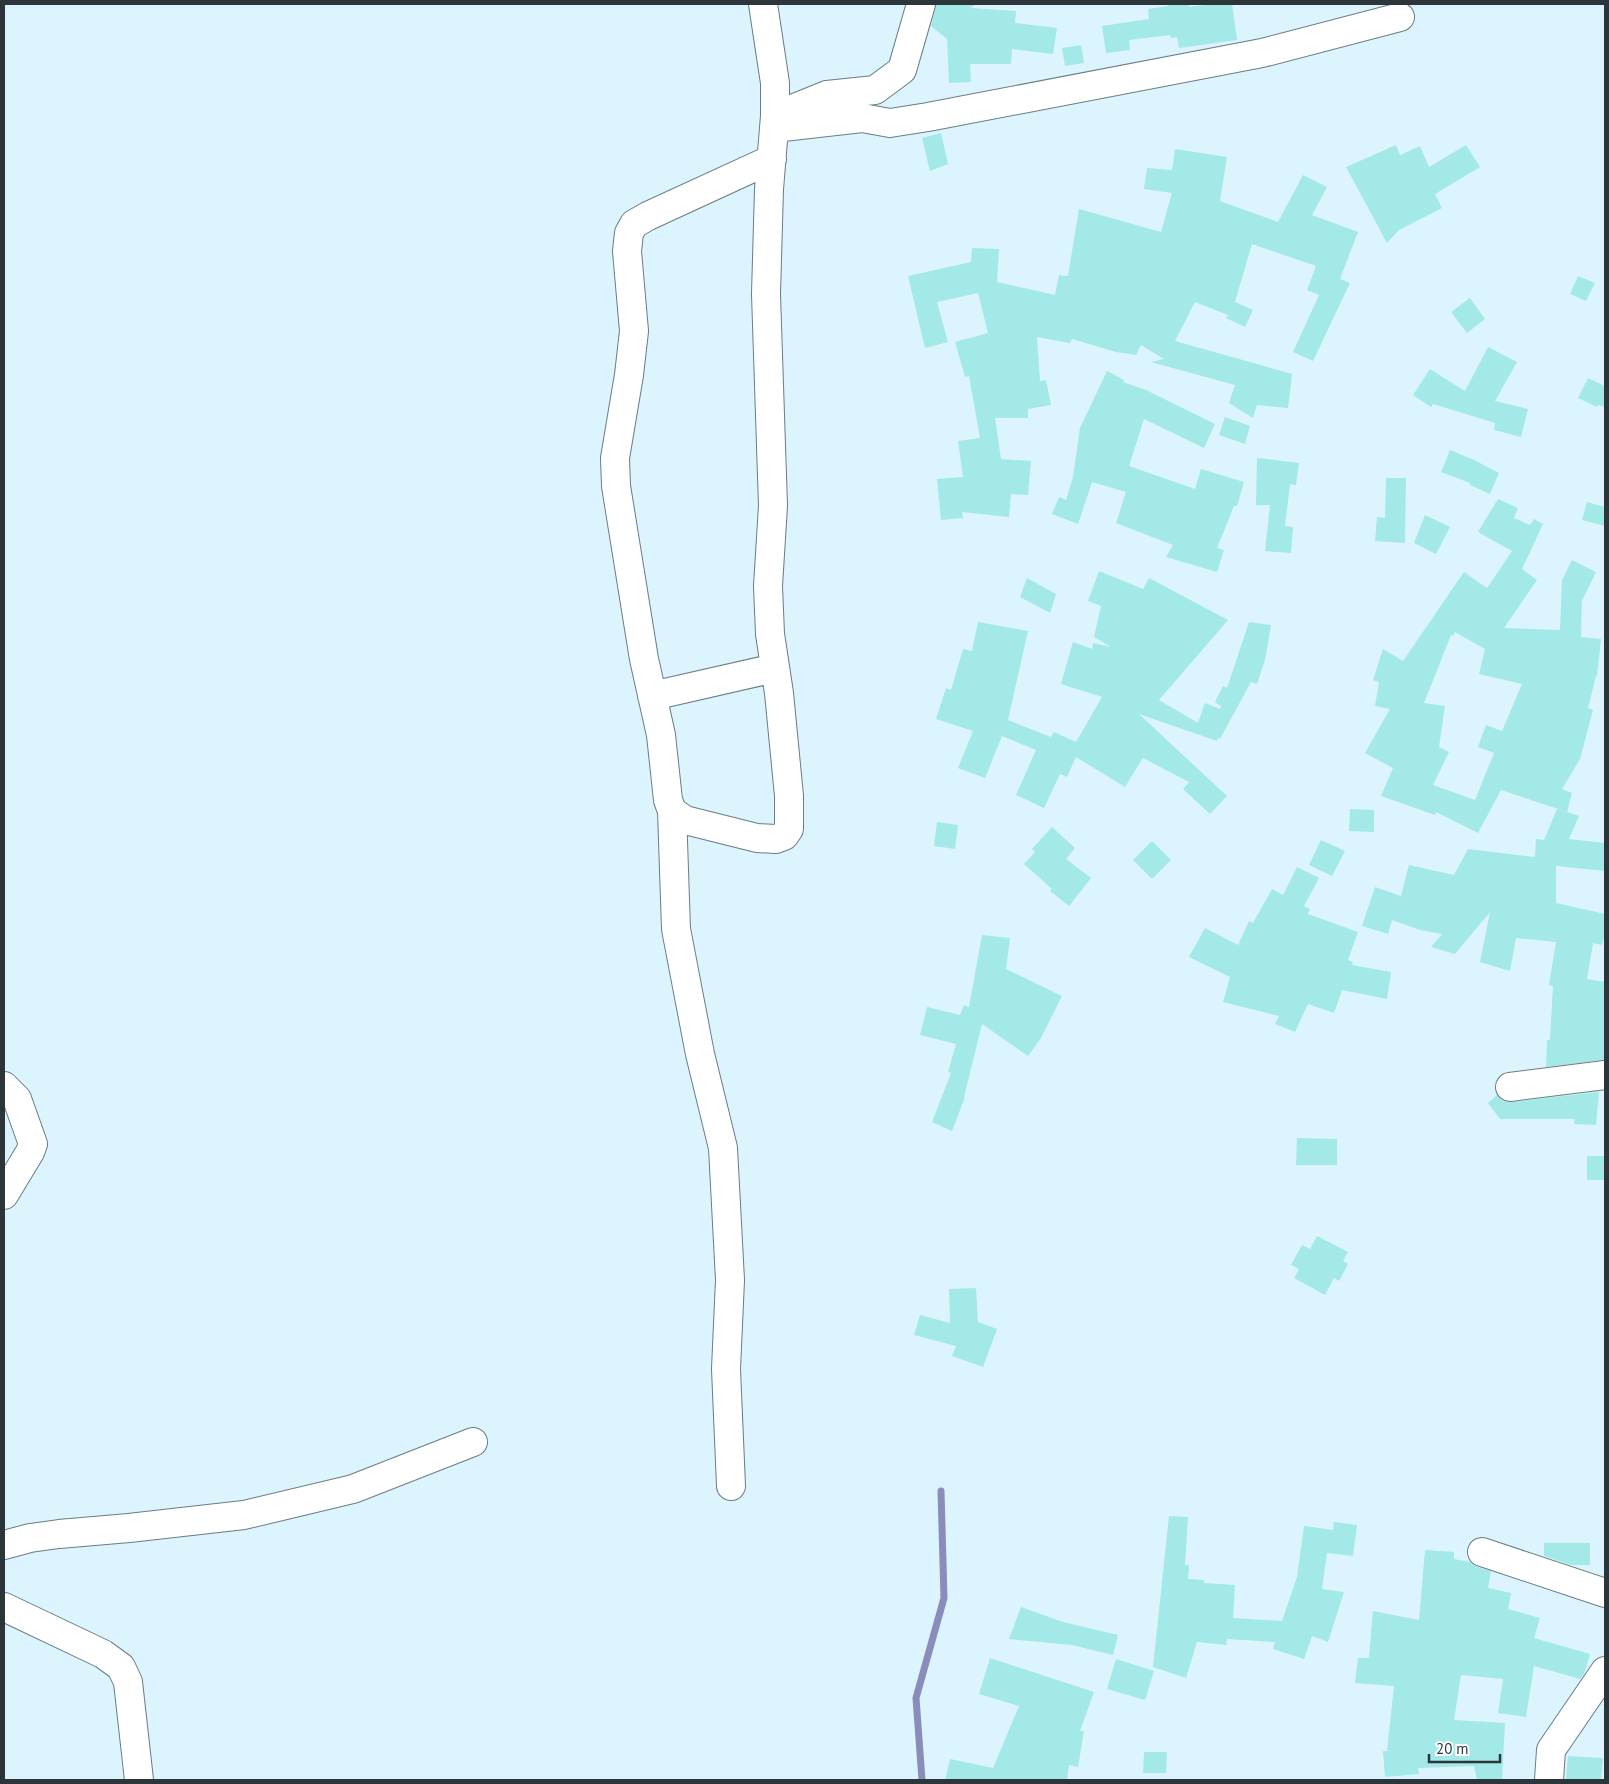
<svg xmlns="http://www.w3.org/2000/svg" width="1609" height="1784" viewBox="0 0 1609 1784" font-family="'PT Sans',sans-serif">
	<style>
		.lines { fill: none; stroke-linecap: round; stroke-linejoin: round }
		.stream { stroke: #8a8cbb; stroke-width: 7 }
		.building { fill: #a3e9e7; fill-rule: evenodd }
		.street-casing { stroke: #687d85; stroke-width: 30 }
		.street { stroke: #fff; stroke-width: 28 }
	</style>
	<rect width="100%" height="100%" fill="#dcf4fd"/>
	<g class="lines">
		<path class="stream" d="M 922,1780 L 916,1698 L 944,1598 L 941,1491"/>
	</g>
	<path class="building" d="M 936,4 L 976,4 L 971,8 L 1016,11 L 1015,23 L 1057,28 L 1053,54 L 1012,49 L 1011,64 L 970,64 L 971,82 L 949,83 L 947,39 L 931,26 Z
		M 1168,4 L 1189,4 L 1189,7 L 1212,4 L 1232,4 L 1237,40 L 1179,48 L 1177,37 L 1171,38 L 1170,35 L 1129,40 L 1130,50 L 1106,53 L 1102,26 L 1149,19 L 1148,9 L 1168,6 Z
		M 1081,45 L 1084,63 L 1065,66 L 1062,48 Z
		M 941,133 L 948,164 L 930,171 L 922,138 Z
		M 1396,145 L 1400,155 L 1420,146 L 1429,167 L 1466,145 L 1480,167 L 1435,194 L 1442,208 L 1399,230 L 1387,243 L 1346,167 Z
		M 1175,149 L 1227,157 L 1220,201 L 1278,222 L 1303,175 L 1327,187 L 1312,215 L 1358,232 L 1340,279 L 1350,283 L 1313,361 L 1293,352 L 1319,295 L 1307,290 L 1316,266 L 1252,244 L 1235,302 L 1253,310 L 1245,327 L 1226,318 L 1228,315 L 1195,302 L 1175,341 L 1292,374 L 1288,408 L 1257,405 L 1253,418 L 1229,403 L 1235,385 L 1151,362 L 1164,359 L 1141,345 L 1136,355 L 1116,352 L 1072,339 L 1070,343 L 1037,337 L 1040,381 L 1046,380 L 1051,405 L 1028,409 L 1028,418 L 995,418 L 1001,459 L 1031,461 L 1028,495 L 1011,494 L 1009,517 L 962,512 L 963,518 L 941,520 L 937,479 L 963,477 L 958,441 L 980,438 L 969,376 L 965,377 L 955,342 L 988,333 L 978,293 L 937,302 L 948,342 L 925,348 L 908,276 L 971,262 L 972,248 L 999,249 L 997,282 L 1055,295 L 1059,275 L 1068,276 L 1079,209 L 1161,232 L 1172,193 L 1144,189 L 1147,168 L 1172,170 Z
		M 1578,276 L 1595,283 L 1586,301 L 1570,294 Z
		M 1470,298 L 1485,319 L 1467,333 L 1451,312 Z
		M 1488,347 L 1517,362 L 1495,401 L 1528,409 L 1521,437 L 1494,430 L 1495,423 L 1433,404 L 1431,407 L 1413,395 L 1430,369 L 1465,391 Z
		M 1107,371 L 1124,380 L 1123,382 L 1146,390 L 1215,424 L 1204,448 L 1144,419 L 1129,466 L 1195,489 L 1201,469 L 1244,482 L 1237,506 L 1234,506 L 1217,548 L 1224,550 L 1217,572 L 1166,557 L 1173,545 L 1116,523 L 1126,492 L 1092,482 L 1078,524 L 1052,514 L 1059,497 L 1066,500 L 1073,477 L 1080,428 Z
		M 1588,378 L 1605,386 L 1605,407 L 1598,405 L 1597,407 L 1578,398 Z
		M 1225,417 L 1250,426 L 1245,444 L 1219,435 Z
		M 1450,450 L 1474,460 L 1499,473 L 1490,494 L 1470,485 L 1470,483 L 1441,472 Z
		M 1257,458 L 1299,463 L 1296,485 L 1290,484 L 1285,526 L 1293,527 L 1291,553 L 1265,551 L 1270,505 L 1256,505 Z
		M 1386,478 L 1406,478 L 1405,543 L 1375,541 L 1377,517 L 1385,518 Z
		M 1498,499 L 1518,508 L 1514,518 L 1530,525 L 1534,519 L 1543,524 L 1522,569 L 1537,580 L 1504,628 L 1560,630 L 1562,580 L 1572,560 L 1596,572 L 1582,601 L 1581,637 L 1601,639 L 1597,676 L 1596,676 L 1588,708 L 1593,710 L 1580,759 L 1562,789 L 1572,793 L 1567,812 L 1501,790 L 1478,833 L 1436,812 L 1435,815 L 1381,796 L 1393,768 L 1365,753 L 1390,709 L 1375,706 L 1379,682 L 1373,680 L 1383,649 L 1403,661 L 1464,572 L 1487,588 L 1512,551 L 1478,532 ZM 1455,632 L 1485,649 L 1479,674 L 1522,684 L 1502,731 L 1486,725 L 1478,747 L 1494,753 L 1475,800 L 1433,785 L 1449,752 L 1439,747 L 1445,706 L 1424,703 L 1451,635 L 1453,636 Z
		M 1587,502 L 1605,507 L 1605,526 L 1582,520 Z
		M 1425,515 L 1450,527 L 1436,554 L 1414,543 Z
		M 1099,571 L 1143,589 L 1149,578 L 1228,620 L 1159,700 L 1198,723 L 1205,703 L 1220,709 L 1221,706 L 1215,702 L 1223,686 L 1227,688 L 1249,622 L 1271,625 L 1265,660 L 1257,684 L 1251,682 L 1220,739 L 1218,738 L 1217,741 L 1139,714 L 1227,796 L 1210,814 L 1183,789 L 1189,782 L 1143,758 L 1125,787 L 1076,757 L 1067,777 L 1060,774 L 1044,808 L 1016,795 L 1036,750 L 1002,736 L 985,778 L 958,768 L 973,731 L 936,719 L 946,688 L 951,690 L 963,649 L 972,651 L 978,622 L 1028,631 L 1008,720 L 1051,737 L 1054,732 L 1076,742 L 1102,697 L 1061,684 L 1073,642 L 1092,649 L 1093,643 L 1111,647 L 1094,637 L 1101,606 L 1088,601 Z
		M 1027,578 L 1056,594 L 1050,613 L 1020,597 Z
		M 1350,809 L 1374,810 L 1374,832 L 1349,831 Z
		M 1557,809 L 1579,816 L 1569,839 L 1605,843 L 1605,871 L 1556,866 L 1556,903 L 1605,914 L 1605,933 L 1602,945 L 1593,943 L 1587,979 L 1605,982 L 1605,1060 L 1546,1067 L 1547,1040 L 1550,1040 L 1553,986 L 1549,985 L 1556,942 L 1516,938 L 1510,971 L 1480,962 L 1490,912 L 1455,954 L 1431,947 L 1442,934 L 1420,930 L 1392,920 L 1388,934 L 1362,926 L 1375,887 L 1401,896 L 1409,865 L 1454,875 L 1468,849 L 1535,857 L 1536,839 L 1544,840 Z
		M 937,822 L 958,825 L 955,849 L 934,846 Z
		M 1052,827 L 1075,848 L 1066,859 L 1091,878 L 1069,906 L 1050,891 L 1052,889 L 1024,864 L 1035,852 L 1032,849 Z
		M 1321,840 L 1345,851 L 1332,876 L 1309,865 Z
		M 1152,841 L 1171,860 L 1152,879 L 1133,860 Z
		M 1297,867 L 1319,878 L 1304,906 L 1310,909 L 1308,914 L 1358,932 L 1348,960 L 1353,962 L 1352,965 L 1391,972 L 1387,999 L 1342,990 L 1334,1013 L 1308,1004 L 1295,1032 L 1275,1024 L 1279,1016 L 1223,1002 L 1230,977 L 1189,957 L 1205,928 L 1238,945 L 1249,921 L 1253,923 L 1272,889 L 1283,895 Z
		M 982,935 L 1010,938 L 1006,969 L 1062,996 L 1041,1038 L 1028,1056 L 982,1024 L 964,1097 L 965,1097 L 952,1131 L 932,1122 L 951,1073 L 948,1072 L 956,1044 L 920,1035 L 927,1007 L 960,1015 L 964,1005 L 969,1007 Z
		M 1599,1092 L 1596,1125 L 1574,1124 L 1575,1119 L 1500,1119 L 1488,1103 L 1497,1095 L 1504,1101 L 1512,1102 Z
		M 1297,1138 L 1337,1139 L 1337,1165 L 1296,1165 Z
		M 1587,1156 L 1605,1156 L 1605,1180 L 1587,1180 Z
		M 1317,1236 L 1348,1252 L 1343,1261 L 1348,1264 L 1339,1281 L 1334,1278 L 1325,1295 L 1294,1278 L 1299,1269 L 1291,1265 L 1302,1245 L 1310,1249 Z
		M 976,1288 L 978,1322 L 997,1329 L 983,1367 L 952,1356 L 956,1346 L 914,1335 L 920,1315 L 950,1323 L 949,1289 Z
		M 1169,1516 L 1188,1517 L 1185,1565 L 1189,1565 L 1188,1579 L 1204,1580 L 1204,1583 L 1235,1585 L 1233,1618 L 1282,1621 L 1297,1577 L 1304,1526 L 1333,1530 L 1334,1522 L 1357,1525 L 1353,1556 L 1327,1553 L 1322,1589 L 1344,1592 L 1328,1642 L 1312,1636 L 1304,1659 L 1273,1649 L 1275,1642 L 1227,1639 L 1226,1645 L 1197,1642 L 1186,1678 L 1153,1667 Z
		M 1544,1543 L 1590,1543 L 1590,1565 L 1571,1565 L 1544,1556 Z
		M 1425,1550 L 1454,1552 L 1454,1559 L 1470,1562 L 1477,1567 L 1491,1571 L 1488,1588 L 1511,1593 L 1508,1609 L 1540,1618 L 1534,1638 L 1590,1654 L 1584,1674 L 1580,1679 L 1534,1666 L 1526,1717 L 1498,1713 L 1503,1679 L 1461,1675 L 1454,1720 L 1505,1723 L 1502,1780 L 1477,1780 L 1474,1766 L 1418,1768 L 1419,1774 L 1385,1777 L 1383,1751 L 1387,1751 L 1394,1686 L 1355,1683 L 1358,1658 L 1369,1658 L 1373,1611 L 1419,1620 Z
		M 1021,1607 L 1063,1622 L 1118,1635 L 1113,1655 L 1072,1645 L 1009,1639 Z
		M 990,1658 L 1094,1692 L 1080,1731 L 1084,1731 L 1078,1767 L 1069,1765 L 1067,1780 L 945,1780 L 950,1759 L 993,1768 L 1019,1706 L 979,1694 Z
		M 1116,1659 L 1154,1671 L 1145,1700 L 1107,1689 Z
		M 1144,1752 L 1167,1752 L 1166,1773 L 1143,1773 Z
		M 1568,1756 L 1603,1758 L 1601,1780 L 1566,1779 Z"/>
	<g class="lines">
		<g class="street-casing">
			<path id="street" d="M 763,4 L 775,83 L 775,116 L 769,189 L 766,294 L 773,506 L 768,586 L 770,634 L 779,693 L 789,796 L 789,829 L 784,836 L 776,839 L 757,838 L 685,820 L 672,811 L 668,800 L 661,735 L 644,659 L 616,486 L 615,458 L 629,375 L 634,331 L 627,251 L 629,233 L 634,224 L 648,216 L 772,159
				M 775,116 L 827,95 L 875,90 L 902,70 L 921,4
				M 774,128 L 862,118 L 890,123 L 928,117 L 1262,53 L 1400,17
				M 652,696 L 775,668
				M 672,811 L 676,929 L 700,1054 L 723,1148 L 730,1280 L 726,1369 L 731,1486
				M 4,1086 L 17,1099 L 33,1144 L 30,1152 L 4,1195
				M 1510,1087 L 1605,1075
				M 4,1545 L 30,1538 L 59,1534 L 129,1528 L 244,1515 L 353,1489 L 473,1442
				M 1482,1552 L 1605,1593
				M 4,1607 L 103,1654 L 121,1667 L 128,1682 L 139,1780
				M 1549,1780 L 1551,1750 L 1605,1671"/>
		</g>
		<use href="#street" class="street"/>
	</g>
	<rect width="1609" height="1784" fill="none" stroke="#2c3539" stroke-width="10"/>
	<path d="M1429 1754v8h71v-8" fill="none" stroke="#2c3539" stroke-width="2.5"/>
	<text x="1436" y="1754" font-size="15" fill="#2c3539" stroke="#f9fdff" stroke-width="4" paint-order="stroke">20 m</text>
</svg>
